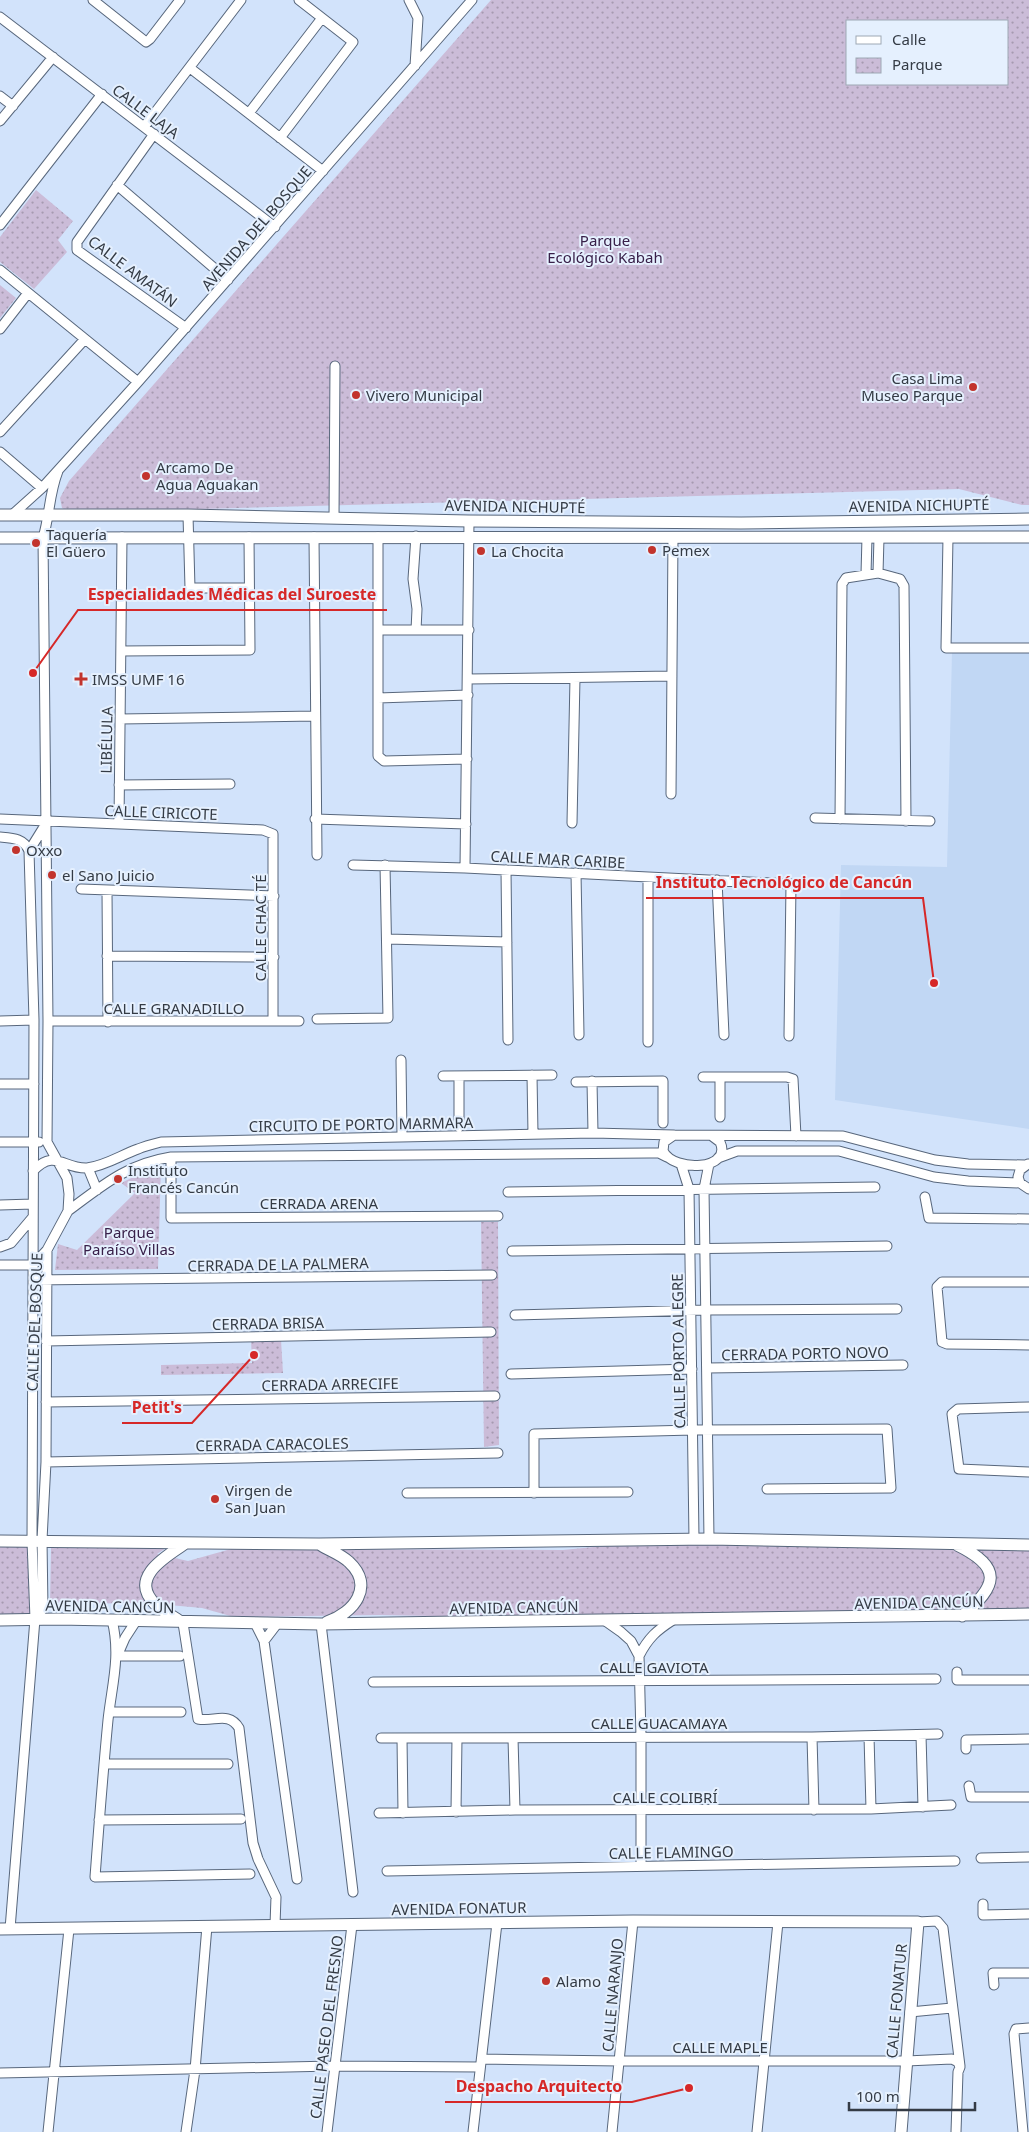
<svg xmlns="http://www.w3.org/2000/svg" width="1029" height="2132" viewBox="0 0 1029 2132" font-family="'Noto Sans',sans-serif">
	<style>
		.built { fill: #c1d7f4 }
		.park { fill: url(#park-dots); fill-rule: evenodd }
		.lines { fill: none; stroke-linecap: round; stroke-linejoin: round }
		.minor-casing { stroke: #58677c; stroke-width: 11 }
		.major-casing { stroke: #58677c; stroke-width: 13 }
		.minor { stroke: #fff; stroke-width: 9 }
		.major { stroke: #fff; stroke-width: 11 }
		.poi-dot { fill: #c2342d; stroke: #e5f0fe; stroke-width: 2 }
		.labels { text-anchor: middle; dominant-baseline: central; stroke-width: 4; stroke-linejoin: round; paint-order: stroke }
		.street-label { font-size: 15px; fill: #343b45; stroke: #e5f0fe }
		.park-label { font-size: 15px; fill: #382049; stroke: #e5f0fe }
		.poi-label { font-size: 15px; fill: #343b45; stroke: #e5f0fe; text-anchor: start }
		.leader { fill: none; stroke: #d62828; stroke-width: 2 }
		.callout-dot { fill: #d62828; stroke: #e5f0fe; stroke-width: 2 }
		.callout-label { font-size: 16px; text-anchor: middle; font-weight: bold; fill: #d62828; stroke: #e5f0fe; stroke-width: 4; stroke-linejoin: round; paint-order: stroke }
	</style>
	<defs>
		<pattern id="park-dots" width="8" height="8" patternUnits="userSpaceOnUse" patternTransform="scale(1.25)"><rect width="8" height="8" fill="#cbbcd8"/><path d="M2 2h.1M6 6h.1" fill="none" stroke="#a69ab1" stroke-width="1.8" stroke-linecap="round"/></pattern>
	</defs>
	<rect width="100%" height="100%" fill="#d2e3fb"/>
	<path class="built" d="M 952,652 L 1029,652 L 1029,1129 L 835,1100 L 841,865 L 947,867 Z"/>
	<path class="park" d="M 491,0 L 1029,0 L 1029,505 L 1022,505 L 959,489 L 86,512 L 70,512 L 62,508 L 60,498 L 69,481 ZM 848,21 L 1008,21 L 1008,84 L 848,84 Z
		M 36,190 L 73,221 L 58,240 L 67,252 L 34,289 L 0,262 L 0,237 Z
		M 0,285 L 16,298 L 0,318 Z
		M 161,1164 L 158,1269 L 55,1270 L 58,1244 L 77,1250 L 135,1193 L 121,1183 Z
		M 481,1222 L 498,1222 L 499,1445 L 484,1447 Z
		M 251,1339 L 281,1340 L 283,1373 L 161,1375 L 161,1365 L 252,1363 Z
		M 675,1539 L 1029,1544 L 1029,1614 L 637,1620 L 379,1615 L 234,1617 L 202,1608 L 147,1603 L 50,1604 L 51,1548 L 166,1548 L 157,1554 L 188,1561 L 231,1549 L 563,1550 Z
		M 0,1541 L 32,1541 L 35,1619 L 0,1620 Z"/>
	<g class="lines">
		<g class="minor-casing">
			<path id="minor" d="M 93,0 L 146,42 L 150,39 L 180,0
				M 409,0 L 418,18 L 415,66
				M 0,17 L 275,227
				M 190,68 L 323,171
				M 0,96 L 13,106
				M 249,113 L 322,18
				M 0,121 L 53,57
				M 144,127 L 241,0
				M 154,134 L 77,242 L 77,250 L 186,328
				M 280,138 L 353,42 L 299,0
				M 117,185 L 228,280
				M 0,225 L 102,94
				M 0,270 L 138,382
				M 0,329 L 28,293
				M 0,432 L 85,339
				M 0,452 L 42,488
				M 12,515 L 42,488 L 138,382 L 472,0
				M 188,515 L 190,588 L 249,588
				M 334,518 L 335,366
				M 314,537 L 317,855
				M 378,537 L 378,756 L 384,761 L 467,759
				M 948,537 L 946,648 L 1029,648
				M 878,573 L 879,538
				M 866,574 L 867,537
				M 378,630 L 469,630
				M 416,630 L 417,609 L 413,579 L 416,536
				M 121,651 L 250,650 L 249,537
				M 468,679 L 672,676
				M 378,698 L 468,695
				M 120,719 L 315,716
				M 119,785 L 230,784
				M 671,794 L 673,537
				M 815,818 L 930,821
				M 0,819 L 263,830 L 273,834 L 273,1021
				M 315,819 L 466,824
				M 840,819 L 842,584 L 846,578 L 878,573 L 900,579 L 904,586 L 906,821
				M 119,823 L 122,537
				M 572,823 L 575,678
				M 0,837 C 12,838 24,838 29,851 L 34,1020 L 32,1541 L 35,1619 L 10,1929
				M 29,851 L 47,822
				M 353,865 L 465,868 L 791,884 L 789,1036
				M 465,868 L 469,521
				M 506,870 L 508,1040
				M 576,873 L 579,1035
				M 717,880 L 724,1035
				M 81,889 L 274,896
				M 107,891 L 108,1022
				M 387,939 L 507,942
				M 107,956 L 274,957
				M 317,1019 L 388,1018 L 385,865
				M 0,1021 L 34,1020
				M 48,1021 L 299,1021
				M 648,1042 L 648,877
				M 401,1060 L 402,1136
				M 532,1075 L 533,1134
				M 443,1076 L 552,1075
				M 459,1076 L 459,1127
				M 703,1077 L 787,1077 L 793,1079 L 796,1136
				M 720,1077 L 720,1117
				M 592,1081 L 593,1133
				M 576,1082 L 663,1081 L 663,1123
				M 0,1084 L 34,1084
				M 712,1136 L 720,1142 C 733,1170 674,1173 663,1151 L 664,1142 L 674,1135 L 843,1136 L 935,1160 L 968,1164 L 1025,1165
				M 0,1142 L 39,1142
				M 171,1157 L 171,1218 L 498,1216
				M 718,1158 L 737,1151 L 839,1151 L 934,1177 L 968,1181 L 1020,1183
				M 681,1164 L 689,1189 L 694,1539
				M 1028,1164 L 1020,1170 L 1018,1177 L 1020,1183 L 1029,1189
				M 88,1168 L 97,1190
				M 33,1171 C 55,1148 63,1169 87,1168 C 105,1166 121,1155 138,1149 C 145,1146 153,1144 161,1142 L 593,1133 L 674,1135
				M 508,1192 L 875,1187
				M 925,1197 L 929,1218 L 1029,1219
				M 0,1205 L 33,1204
				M 68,1211 C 103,1185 127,1164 171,1157 L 649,1153 L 659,1153 L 667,1157
				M 0,1247 L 11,1243 L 33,1217
				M 512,1251 L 887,1246
				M 0,1265 L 33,1265 L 47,1250
				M 33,1280 L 492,1275
				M 1029,1282 L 942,1282 L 937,1287 L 942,1342 L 947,1344 L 1029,1345
				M 515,1315 L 705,1310 L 897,1309
				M 46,1341 L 491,1332
				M 707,1368 L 903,1365
				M 511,1374 L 692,1369
				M 46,1402 L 495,1396
				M 1029,1407 L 958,1409 L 952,1414 L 959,1469 L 1029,1472
				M 46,1462 L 498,1453
				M 407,1493 L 628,1492
				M 534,1493 L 534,1434 L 693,1430 L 887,1429 L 891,1488 L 767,1489
				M 709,1539 L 704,1189 L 709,1164
				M 35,1619 L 43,1609 L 42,1540 L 46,1462 L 47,1250 L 68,1211 L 69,1194 L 67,1178 L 47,1142 L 48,1021 L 43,538 C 50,514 49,494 58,471
				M 112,1620 C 121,1656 112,1684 108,1720 C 103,1772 99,1824 95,1877 L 250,1874
				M 604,1620 L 621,1632 L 631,1641 L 639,1656 L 641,1737 L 641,1866
				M 183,1623 L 198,1719 C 214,1722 229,1711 239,1728 L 253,1843 L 258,1859 L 276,1897 L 275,1925
				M 255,1623 L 264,1641 L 297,1879
				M 321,1624 L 353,1892
				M 264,1641 L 277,1624
				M 118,1654 L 125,1638 L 136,1621
				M 117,1656 L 180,1656
				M 639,1656 C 648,1638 657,1630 673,1620
				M 957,1672 L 957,1680 L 1029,1680
				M 373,1682 L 936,1679
				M 109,1712 L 181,1712
				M 921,1735 L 923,1807
				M 869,1736 L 871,1809
				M 812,1737 L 814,1810
				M 381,1738 L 812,1737 L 938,1734
				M 402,1738 L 403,1813
				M 513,1738 L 515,1810
				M 966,1749 L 966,1740 L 1029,1739
				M 104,1764 L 228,1764
				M 969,1786 L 971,1797 L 1029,1797
				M 456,1812 L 457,1738
				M 379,1813 L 515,1810 L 871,1809 L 951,1805
				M 99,1820 L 241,1819
				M 981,1858 L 1029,1857
				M 387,1871 L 955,1861
				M 983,1904 L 983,1915 L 1029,1914
				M 918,1922 L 937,1921 L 943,1928 L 960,2066
				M 994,1985 L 993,1973 L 1029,1973
				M 910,2012 L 952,2008
				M 482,2059 L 620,2061 L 906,2061 L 952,2059 L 958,2062 L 960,2067 L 958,2072 L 956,2132
				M 0,2073 L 333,2066 L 480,2067
				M 48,2132 L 69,1929
				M 186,2132 L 195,2070 L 207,1926
				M 327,2132 L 352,1925
				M 473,2132 L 497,1923
				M 612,2132 L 633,1921
				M 757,2132 L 778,1922
				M 1023,2132 L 1014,2034 L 1016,2029 L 1029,2028"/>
		</g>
		<g class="major-casing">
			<path id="major" d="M 0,515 L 188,515 L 469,521 L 741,523 L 1029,519
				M 0,538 L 1029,537
				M 0,1541 L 319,1544 L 709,1539 L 1029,1545
				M 319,1544 C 328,1550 341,1554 349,1562 C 375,1586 354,1613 327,1622
				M 957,1545 C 1004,1568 997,1586 962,1616
				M 0,1620 L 58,1619 L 321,1624 L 1029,1614
				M 181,1622 C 173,1616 162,1611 155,1604 C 128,1577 167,1556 186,1543
				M 0,1929 L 633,1921 L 918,1922 L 901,2132"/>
		</g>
		<use href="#minor" class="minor"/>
		<use href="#major" class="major"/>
	</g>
	<g class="poi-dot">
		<circle cx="973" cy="387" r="5"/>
		<circle cx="356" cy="395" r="5"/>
		<circle cx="146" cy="476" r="5"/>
		<circle cx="36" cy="543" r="5"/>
		<circle cx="652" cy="550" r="5"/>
		<circle cx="481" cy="551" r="5"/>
		<path d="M78.5 671.5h5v5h5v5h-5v5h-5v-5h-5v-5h5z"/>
		<circle cx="16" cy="850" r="5"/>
		<circle cx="52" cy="875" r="5"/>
		<circle cx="118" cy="1179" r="5"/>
		<circle cx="215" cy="1499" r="5"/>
		<circle cx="546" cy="1981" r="5"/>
	</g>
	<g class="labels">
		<g class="street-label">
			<text transform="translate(146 111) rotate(37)">CALLE LAJA</text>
			<text transform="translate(256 228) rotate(-49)">AVENIDA DEL BOSQUE</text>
			<text transform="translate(133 271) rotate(37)">CALLE AMATÁN</text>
			<text transform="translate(919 505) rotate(-1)">AVENIDA NICHUPTÉ</text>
			<text transform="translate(515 506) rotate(1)">AVENIDA NICHUPTÉ</text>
			<text transform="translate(106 740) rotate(-89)">LIBÉLULA</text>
			<text transform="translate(161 812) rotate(2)">CALLE CIRICOTE</text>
			<text transform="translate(558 859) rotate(3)">CALLE MAR CARIBE</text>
			<text transform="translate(260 928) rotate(-90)">CALLE CHAC TÉ</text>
			<text x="174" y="1008">CALLE GRANADILLO</text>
			<text transform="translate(361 1124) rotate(-1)">CIRCUITO DE PORTO MARMARA</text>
			<text x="319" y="1203">CERRADA ARENA</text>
			<text transform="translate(278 1264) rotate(-1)">CERRADA DE LA PALMERA</text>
			<text transform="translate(34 1322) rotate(-88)">CALLE DEL BOSQUE</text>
			<text transform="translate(268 1323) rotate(-1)">CERRADA BRISA</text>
			<text transform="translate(678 1351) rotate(-91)">CALLE PORTO ALEGRE</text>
			<text transform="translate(805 1353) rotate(-1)">CERRADA PORTO NOVO</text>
			<text transform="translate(330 1384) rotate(-1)">CERRADA ARRECIFE</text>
			<text transform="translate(272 1444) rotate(-1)">CERRADA CARACOLES</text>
			<text transform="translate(919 1602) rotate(-1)">AVENIDA CANCÚN</text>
			<text transform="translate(110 1606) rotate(1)">AVENIDA CANCÚN</text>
			<text transform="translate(514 1607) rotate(-1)">AVENIDA CANCÚN</text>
			<text x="654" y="1667">CALLE GAVIOTA</text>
			<text x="659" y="1723">CALLE GUACAMAYA</text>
			<text x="665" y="1797">CALLE COLIBRÍ</text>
			<text transform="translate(671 1852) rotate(-1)">CALLE FLAMINGO</text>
			<text transform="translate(459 1908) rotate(-1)">AVENIDA FONATUR</text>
			<text transform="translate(612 1995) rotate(-85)">CALLE NARANJO</text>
			<text transform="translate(896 2001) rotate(-85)">CALLE FONATUR</text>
			<text transform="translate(326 2027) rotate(-83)">CALLE PASEO DEL FRESNO</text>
			<text x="720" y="2047">CALLE MAPLE</text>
		</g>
		<g class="park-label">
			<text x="605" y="240">Parque<tspan x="605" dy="17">Ecológico Kabah</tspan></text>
			<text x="129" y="1232">Parque<tspan x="129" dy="17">Paraíso Villas</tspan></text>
		</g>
		<g class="poi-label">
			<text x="963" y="378" text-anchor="end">Casa Lima<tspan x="963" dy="17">Museo Parque</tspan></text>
			<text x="366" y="395">Vivero Municipal</text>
			<text x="156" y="467">Arcamo De<tspan x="156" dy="17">Agua Aguakan</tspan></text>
			<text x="46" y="534">Taquería<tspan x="46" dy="17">El Güero</tspan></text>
			<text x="662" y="550">Pemex</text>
			<text x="491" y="551">La Chocita</text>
			<text x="92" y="679">IMSS UMF 16</text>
			<text x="26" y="850">Oxxo</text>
			<text x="62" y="875">el Sano Juicio</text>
			<text x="128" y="1170">Instituto<tspan x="128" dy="17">Francés Cancún</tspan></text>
			<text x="225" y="1490">Virgen de<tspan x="225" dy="17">San Juan</tspan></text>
			<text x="556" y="1981">Alamo</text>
		</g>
	</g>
	<path class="leader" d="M33 673L78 610H387M934 983L923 898H646M254 1355L192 1423H122M689 2088L632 2102H445"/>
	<g class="callout-dot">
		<circle cx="33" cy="673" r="5"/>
		<circle cx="934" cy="983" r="5"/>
		<circle cx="254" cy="1355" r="5"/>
		<circle cx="689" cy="2088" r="5"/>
	</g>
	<g class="callout-label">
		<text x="232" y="600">Especialidades Médicas del Suroeste</text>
		<text x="784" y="888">Instituto Tecnológico de Cancún</text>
		<text x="157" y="1413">Petit's</text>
		<text x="539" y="2092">Despacho Arquitecto</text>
	</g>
	<rect x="846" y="20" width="162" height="65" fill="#e5f0fe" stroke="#9ea8b4"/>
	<rect x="856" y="36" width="25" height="8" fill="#ffffff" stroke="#9ea8b4"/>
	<text x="892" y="45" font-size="15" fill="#343b45">Calle</text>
	<rect x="856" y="58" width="25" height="15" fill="url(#park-dots)" stroke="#9ea8b4"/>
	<text x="892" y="70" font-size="15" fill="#343b45">Parque</text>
	<path d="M849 2102v8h126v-8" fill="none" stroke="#343b45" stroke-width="2.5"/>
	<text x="856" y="2102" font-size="15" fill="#343b45" stroke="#e5f0fe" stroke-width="4" paint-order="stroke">100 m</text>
</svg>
